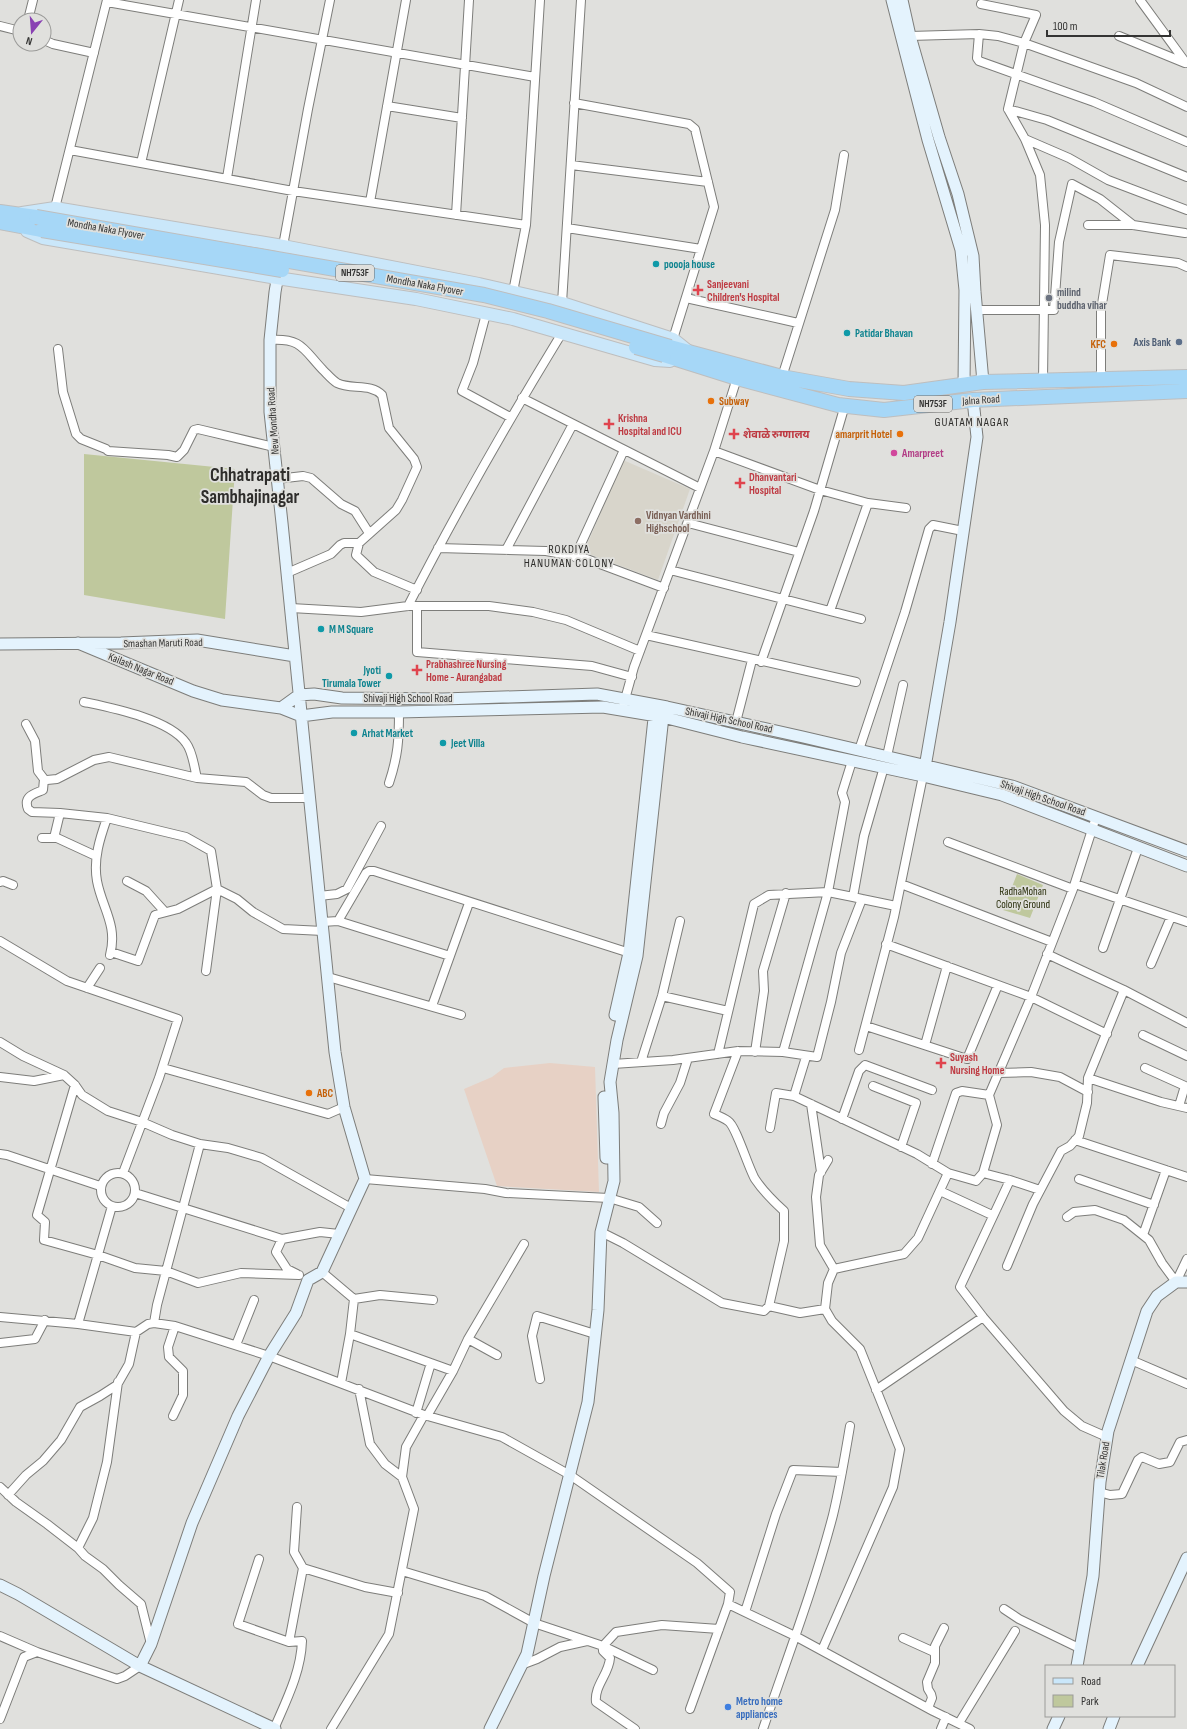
<svg xmlns="http://www.w3.org/2000/svg" width="1187" height="1729" viewBox="0 0 1187 1729" font-family="'Sofia Sans Condensed','Noto Sans Devanagari',sans-serif">
	<style>
		.commercial { fill: #e7d1c5 }
		.built { fill: #d8d5cb }
		.green { fill: #bfc89d }
		.lines { fill: none; stroke-linecap: round; stroke-linejoin: round }
		.street-casing { stroke: #7d7d7a; stroke-width: 10 }
		.secondary-casing { stroke: #7d7d7a; stroke-width: 13 }
		.primary-casing { stroke: #bebebe; stroke-width: 14 }
		.highway-casing { stroke: #bebebe; stroke-width: 16 }
		.street { stroke: #fff; stroke-width: 8 }
		.secondary { stroke: #e4f3fd; stroke-width: 11 }
		.primary { stroke: #cae7fa; stroke-width: 12 }
		.highway { stroke: #a6d7f7; stroke-width: 14 }
		.highway-bridge-casing { stroke: #bebebe; stroke-width: 16; stroke-linecap: butt }
		.highway-bridge { stroke: #a6d7f7; stroke-width: 14 }
		.culture-dot { fill: #0f9aa8; stroke: #e0e0dd; stroke-width: 1.5 }
		.health-dot { fill: #e0444e; stroke: #e0e0dd; stroke-width: 1.5 }
		.worship-dot { fill: #6b7280; stroke: #e0e0dd; stroke-width: 1.5 }
		.service-dot { fill: #5c6f8a; stroke: #e0e0dd; stroke-width: 1.5 }
		.food-dot { fill: #e8710a; stroke: #e0e0dd; stroke-width: 1.5 }
		.hotel-dot { fill: #d1479c; stroke: #e0e0dd; stroke-width: 1.5 }
		.education-dot { fill: #8d6e63; stroke: #e0e0dd; stroke-width: 1.5 }
		.shop-dot { fill: #3f7fe0; stroke: #e0e0dd; stroke-width: 1.5 }
		.labels { text-anchor: middle; dominant-baseline: central; stroke-width: 3.5; stroke-linejoin: round; paint-order: stroke }
		.shield { fill: #e0e0dd; stroke: #686866; stroke-width: 1 }
		.shield-label { font-size: 10px; font-weight: bold; fill: #343433 }
		.street-label { font-size: 11px; fill: #343433; stroke: #e0e0dd }
		.culture-label { font-size: 11px; font-weight: bold; fill: #0d838f; stroke: #e0e0dd; text-anchor: start }
		.health-label { font-size: 11px; font-weight: bold; fill: #be3a42; stroke: #e0e0dd; text-anchor: start }
		.worship-label { font-size: 11px; font-weight: bold; fill: #5b616d; stroke: #e0e0dd; text-anchor: start }
		.service-label { font-size: 11px; font-weight: bold; fill: #4e5e75; stroke: #e0e0dd; text-anchor: end }
		.food-label { font-size: 11px; font-weight: bold; fill: #c56008; stroke: #e0e0dd; text-anchor: end }
		.hotel-label { font-size: 11px; font-weight: bold; fill: #b23c85; stroke: #e0e0dd; text-anchor: start }
		.education-label { font-size: 11px; font-weight: bold; fill: #785e54; stroke: #e0e0dd; text-anchor: start }
		.park-label { font-size: 11px; fill: #2a2f0c; stroke: #e0e0dd }
		.shop-label { font-size: 11px; font-weight: bold; fill: #366cbe; stroke: #e0e0dd; text-anchor: start }
		.neighbourhood-label { font-size: 12px; letter-spacing: 1px; fill: #2e2d2b; stroke: #e0e0dd }
		.town-label { font-size: 19px; font-weight: bold; fill: #2e2d2b; stroke: #e0e0dd }
	</style>
	<rect width="100%" height="100%" fill="#e0e0dd"/>
	<path class="commercial" d="M 550,1063 L 595,1067 L 599,1192 L 497,1186 L 464,1089 L 492,1077 L 504,1068 Z"/>
	<path class="built" d="M 623,460 L 690,489 L 658,580 L 584,552 Z"/>
	<path class="green" d="M 84,454 L 235,469 L 225,619 L 84,595 Z
		M 1017,874 L 1043,885 L 1030,918 L 1003,910 Z"/>
	<g class="lines">
		<g class="street-casing">
			<path id="street" d="M 1140,0 L 1186,63
				M 107,2 L 535,77
				M 981,4 L 1036,15 L 1024,43 L 1008,109 L 1025,139 L 1040,175 L 1045,225 L 1043,381
				M 28,20 L 33,0
				M 0,26 L 20,31
				M 979,34 L 977,58 L 979,61 L 1094,102 L 1187,142
				M 910,36 L 979,34 L 998,36 L 1024,43 L 1136,83 L 1187,107
				M 1119,36 L 1185,63
				M 44,40 L 53,44 L 94,53
				M 574,103 L 689,124 L 695,129 L 714,207 L 673,339
				M 387,106 L 462,118
				M 1008,109 L 1047,120 L 1187,177
				M 1025,139 L 1069,158 L 1108,180 L 1187,210
				M 70,150 L 293,191 L 526,225
				M 141,163 L 179,0
				M 571,165 L 708,182
				M 227,178 L 256,0
				M 370,202 L 406,0
				M 55,208 L 107,0
				M 456,215 L 469,0
				M 1088,225 L 1133,225 L 1185,233
				M 567,228 L 701,249
				M 283,246 L 308,109 L 330,0
				M 513,292 L 526,225 L 540,0
				M 686,298 L 798,323
				M 562,303 L 581,0
				M 976,310 L 1054,310 L 1059,242 L 1072,184 L 1100,199 L 1133,225
				M 486,314 L 473,363 L 462,391 L 510,417
				M 270,340 C 302,338 303,349 323,370 C 328,375 332,380 337,383 C 351,390 371,383 382,395 L 389,428 L 414,459 L 417,467 L 402,500 L 396,510 L 359,543 L 356,555 L 374,572 L 417,590
				M 58,349 L 63,392 L 76,434 L 81,439 L 106,449 L 108,451 L 168,455 L 177,457 L 184,450 L 194,430 L 198,429 L 274,447
				M 782,377 L 835,210 L 844,155
				M 1101,379 L 1101,310 L 1110,255 L 1178,263 L 1187,267
				M 522,398 L 700,488
				M 714,451 L 820,490 L 868,503 L 906,508
				M 277,479 L 303,476 L 311,478 L 341,504 L 355,511 L 369,533
				M 688,523 L 799,552
				M 438,548 L 546,551 L 584,558 L 664,588
				M 506,550 L 573,424
				M 575,557 L 624,450
				M 670,570 L 861,619
				M 287,573 L 331,554 L 340,545 L 344,543 L 359,543
				M 408,606 C 456,512 507,423 562,333
				M 417,606 L 417,652 L 592,666 L 632,677
				M 291,608 L 361,612 L 408,606 L 489,606 L 533,612 L 566,620 L 640,651
				M 830,611 L 868,503
				M 646,635 L 856,682
				M 761,662 L 814,511 L 845,405
				M 84,702 C 112,708 169,719 186,743 C 193,752 194,767 197,778
				M 622,710 L 634,667 L 714,451 L 737,378
				M 736,722 L 752,660
				M 26,724 L 35,741 L 38,771 L 44,779 L 47,780 L 57,779 L 94,760 L 109,757 L 197,778 L 246,782 L 263,795 L 271,798 L 309,798
				M 859,750 L 905,612 L 929,529 L 933,525 L 963,531
				M 887,756 L 903,685
				M 44,779 L 43,790 C 34,794 23,796 28,809 L 32,812 L 60,813
				M 389,783 C 398,756 399,740 399,712
				M 107,818 C 100,838 93,859 97,881 C 102,908 118,925 110,955
				M 42,838 L 57,838 L 96,856
				M 54,838 L 60,813 L 107,818 L 186,837 L 211,851 L 217,889 L 206,971
				M 948,842 L 1073,889
				M 127,881 L 146,891 L 165,912
				M 0,882 L 3,881 L 13,885
				M 901,884 L 1052,942
				M 1075,884 L 1187,922
				M 319,896 L 337,894 L 347,889 L 381,826
				M 862,899 L 896,906
				M 338,921 L 450,956
				M 322,922 L 338,921 L 366,873 L 369,871 L 374,871 L 633,954
				M 0,941 L 67,981 L 178,1019 L 159,1078 L 123,1173
				M 886,944 L 1031,997 L 1107,1034
				M 1103,948 L 1138,848
				M 111,952 L 138,961 L 155,915 L 178,909 L 217,889 L 237,899 L 253,912 L 283,929 L 323,931
				M 1047,954 L 1124,990 L 1187,1023
				M 1151,964 L 1171,917
				M 328,977 L 461,1015
				M 87,988 L 100,968
				M 662,996 L 728,1011
				M 432,1006 L 469,903
				M 866,1026 L 967,1059 L 998,985
				M 1143,1035 L 1187,1056
				M 0,1042 L 23,1056 L 64,1075 L 75,1085 L 82,1095 L 108,1111 L 142,1122 L 172,1135 L 200,1144 L 228,1148 L 262,1158 L 351,1208
				M 925,1045 L 947,966
				M 859,1050 L 894,917 L 923,776
				M 755,1052 L 764,991 L 763,971 L 786,893
				M 783,1052 L 828,892 L 845,802 L 842,793 L 852,761
				M 718,1054 L 754,904 L 769,895 L 828,892 L 853,897
				M 806,1057 L 794,1096 L 917,1154 L 948,1173
				M 641,1062 L 662,996 L 680,921
				M 613,1064 L 673,1060 L 738,1051 L 783,1052 L 817,1057 L 831,1002 L 841,953 L 862,899 L 853,897 L 864,836 L 884,767
				M 163,1068 L 328,1114 L 344,1107
				M 1145,1068 L 1185,1086 L 1179,1106
				M 998,1073 L 1031,1072 L 1060,1077 L 1088,1092
				M 0,1077 L 34,1081 L 64,1075
				M 1088,1078 L 1161,1102 L 1187,1108
				M 75,1085 L 37,1215 L 45,1222 L 44,1240 L 98,1255 L 135,1268 L 166,1271 L 198,1283 L 241,1273 L 299,1275
				M 873,1086 L 916,1103 L 901,1147
				M 811,1104 L 821,1172
				M 842,1119 L 859,1071 L 865,1065 L 932,1090
				M 661,1124 L 664,1113 L 680,1083 L 688,1058
				M 770,1128 L 776,1093 L 794,1096
				M 1075,1140 L 1187,1177
				M 0,1154 L 7,1155 L 100,1186
				M 828,1160 L 819,1175 L 816,1197 L 820,1245 L 834,1269
				M 932,1164 L 956,1093 L 962,1091 L 989,1095
				M101 1190a17 17 0 1 1 34 0a17 17 0 1 1-34 0Z
				M 983,1173 L 1010,1180 L 1040,1190
				M 365,1179 L 485,1189 L 506,1193 L 609,1198 L 639,1207 L 657,1223
				M 1079,1179 L 1154,1205
				M 1010,1180 L 960,1287 L 983,1317 L 1064,1411 L 1082,1426 L 1107,1437
				M 940,1191 L 992,1215
				M 135,1193 L 282,1239
				M 1067,1217 L 1074,1212 L 1095,1210 L 1124,1220 L 1149,1240 L 1162,1263 L 1176,1282 L 1187,1259
				M 601,1232 L 623,1243 L 722,1303 L 764,1311 L 769,1306 L 784,1241 L 784,1211 C 773,1201 763,1191 755,1179 C 748,1167 736,1126 728,1121 C 724,1118 719,1116 714,1114 L 738,1051
				M 1143,1235 L 1166,1170
				M 1007,1266 L 1033,1204 L 1061,1151 L 1070,1146 L 1079,1136 L 1087,1103 L 1088,1078 L 1124,990
				M 322,1272 L 354,1299 L 350,1334 L 453,1371
				M 297,1274 L 287,1269 L 276,1252 L 282,1239 L 320,1232 L 339,1234
				M 354,1299 L 380,1295 L 433,1300
				M 769,1306 L 800,1313 L 825,1309
				M 0,1317 L 78,1324 L 136,1332 L 148,1324 L 154,1323 L 175,1326 L 269,1356 L 424,1415 L 502,1437 L 570,1475 L 697,1563 L 730,1592 L 728,1604 L 795,1636 L 933,1711 L 970,1729
				M 154,1323 L 157,1305 L 200,1144
				M 78,1324 L 112,1206
				M 468,1339 L 497,1355
				M 0,1343 L 35,1339 L 45,1320
				M 236,1345 L 254,1300
				M 1131,1360 L 1187,1384
				M 540,1379 L 532,1336 L 537,1316 L 595,1334
				M 341,1383 L 350,1334
				M 359,1389 L 370,1444 L 385,1464 L 402,1477
				M 876,1390 L 983,1317
				M 416,1413 L 431,1363
				M 173,1416 L 183,1395 L 183,1371 L 169,1357 L 168,1347 L 175,1326
				M 427,1416 L 453,1371 L 468,1339 L 524,1244
				M 0,1487 L 16,1502 L 47,1524 L 78,1548 L 85,1556 L 103,1569 L 119,1585 L 141,1604 L 151,1644
				M 1099,1492 L 1110,1495 L 1122,1494 L 1138,1460 L 1142,1457 L 1159,1464 L 1170,1462 L 1180,1442 L 1187,1440
				M 8,1495 L 26,1475 L 43,1461 L 61,1440 L 80,1407 L 100,1396 L 117,1385 L 129,1364 L 136,1332
				M 297,1507 L 294,1552 L 303,1568 L 365,1587 L 398,1593
				M 78,1548 L 93,1518 L 107,1462 L 118,1382
				M 259,1559 L 238,1624 L 289,1642 L 302,1641 C 301,1672 286,1701 274,1729
				M 402,1571 L 485,1596 L 534,1623 L 603,1646 L 653,1670
				M 1004,1609 L 1019,1619 L 1081,1649
				M 745,1612 L 776,1514 L 793,1470 L 842,1472
				M 0,1636 L 37,1652
				M 903,1638 L 934,1652
				M 289,1642 L 303,1568
				M 822,1650 L 893,1487 L 900,1449 L 860,1349 L 832,1321 L 825,1309 L 828,1283 L 834,1269 L 904,1254 L 918,1238 L 948,1173 L 976,1181 L 983,1173 L 997,1125 L 989,1095 L 1031,997 L 1073,889 L 1096,817
				M 521,1665 L 537,1659 L 560,1647 L 587,1641
				M 928,1708 L 932,1698 L 931,1694 L 928,1689 L 927,1682 L 935,1663 L 935,1646 L 944,1628
				M 690,1709 L 728,1604
				M 0,1719 L 24,1657 L 37,1652 L 117,1679 L 125,1676 L 140,1666
				M 959,1723 L 1015,1631
				M 331,1729 L 389,1634 L 414,1509 L 402,1477 L 406,1447 L 424,1415
				M 635,1729 L 596,1702 C 594,1686 609,1674 610,1658 L 603,1651 L 603,1646 L 616,1632 L 662,1625 L 719,1629
				M 763,1729 C 787,1658 814,1588 833,1515 C 840,1486 845,1456 850,1426
				M 941,1729 L 946,1717"/>
		</g>
		<g class="secondary-casing">
			<path id="secondary" d="M 892,0 L 928,140 L 961,250 L 965,290 L 964,385
				M 902,0 L 910,36 L 939,137 L 958,194 L 973,256 L 975,292 L 983,382
				M 78,643 L 193,691 L 222,700 L 281,708 L 301,716 L 332,712 L 399,712 L 603,707 L 663,717 L 742,737 L 923,776 L 1002,795 L 1187,866
				M 0,644 L 121,643 L 197,640 L 295,656
				M 281,708 L 299,695 L 314,694 L 342,698 L 443,699 L 597,694 L 667,707 L 803,737 L 1012,786 L 1187,851
				M 924,773 L 950,622 L 977,437 L 973,400
				M 615,1015 L 629,953 L 655,709
				M 604,1097 L 606,1158
				M 0,1585 L 18,1594 L 140,1666 L 275,1729
				M 140,1666 L 151,1644 L 192,1523 L 238,1416 L 269,1356 L 296,1313 L 308,1280 L 322,1272 L 365,1179 L 344,1107 L 335,1052 L 282,523 L 270,412 L 270,340 L 275,292 L 283,246
				M 1077,1666 L 1093,1576 L 1100,1482 L 1108,1431 L 1147,1311 L 1157,1296 L 1176,1282 L 1187,1282
				M 1137,1666 L 1187,1558
				M 490,1729 L 527,1654 L 544,1576 L 588,1402 L 598,1310 L 601,1232 L 614,1181 L 613,1113 L 610,1082 L 617,1040 L 637,956 L 664,707
				M 1053,1729 L 1059,1716
				M 1109,1729 L 1114,1716"/>
		</g>
		<g class="primary-casing">
			<path id="primary" d="M 22,213 L 55,208 L 283,246 L 479,284 L 562,303 L 673,339 L 688,351
				M 27,231 L 43,238 L 277,278 L 416,299 L 513,319 L 655,360 L 670,361"/>
		</g>
		<g class="highway-casing">
			<path id="highway" d="M 0,212 L 36,217
				M 0,222 L 42,230
				M 670,347 L 782,377 L 849,389 L 904,393 L 983,382 L 1187,377
				M 664,355 L 737,378 L 838,405 L 884,410 L 973,400 L 1187,391"/>
		</g>
		<use href="#street" class="street"/>
		<use href="#secondary" class="secondary"/>
		<use href="#primary" class="primary"/>
		<use href="#highway" class="highway"/>
		<g class="highway-bridge-casing">
			<path id="highway-bridge" d="M 36,217 L 484,295 L 548,311 L 670,347
				M 42,230 L 282,270
				M 636,347 L 664,355"/>
		</g>
		<use href="#highway-bridge" class="highway-bridge"/>
	</g>
	<g class="culture-dot">
		<circle cx="656" cy="264" r="4"/>
		<circle cx="847" cy="333" r="4"/>
		<circle cx="321" cy="629" r="4"/>
		<circle cx="389" cy="676" r="4"/>
		<circle cx="354" cy="733" r="4"/>
		<circle cx="443" cy="743" r="4"/>
	</g>
	<g class="health-dot">
		<path d="M696 284h4v4h4v4h-4v4h-4v-4h-4v-4h4z"/>
		<path d="M607 418h4v4h4v4h-4v4h-4v-4h-4v-4h4z"/>
		<path d="M732 428h4v4h4v4h-4v4h-4v-4h-4v-4h4z"/>
		<path d="M738 477h4v4h4v4h-4v4h-4v-4h-4v-4h4z"/>
		<path d="M415 664h4v4h4v4h-4v4h-4v-4h-4v-4h4z"/>
		<path d="M939 1057h4v4h4v4h-4v4h-4v-4h-4v-4h4z"/>
	</g>
	<circle class="worship-dot" cx="1049" cy="298" r="4"/>
	<circle class="service-dot" cx="1179" cy="342" r="4"/>
	<g class="food-dot">
		<circle cx="1114" cy="344" r="4"/>
		<circle cx="711" cy="401" r="4"/>
		<circle cx="900" cy="434" r="4"/>
		<circle cx="309" cy="1093" r="4"/>
	</g>
	<circle class="hotel-dot" cx="894" cy="453" r="4"/>
	<circle class="education-dot" cx="638" cy="521" r="4"/>
	<circle class="shop-dot" cx="728" cy="1707" r="4"/>
	<g class="labels">
		<g class="shield">
			<rect x="336" y="265" width="38" height="16" rx="3"/>
			<rect x="914" y="396" width="38" height="16" rx="3"/>
		</g>
		<g class="shield-label">
			<text x="355" y="273">NH753F</text>
			<text x="933" y="404">NH753F</text>
		</g>
		<g class="street-label">
			<text transform="translate(106 229) rotate(10)">Mondha Naka Flyover</text>
			<text transform="translate(425 285) rotate(10)">Mondha Naka Flyover</text>
			<text transform="translate(981 400) rotate(-4)">Jalna Road</text>
			<text transform="translate(273 421) rotate(-94)">New Mondha Road</text>
			<text transform="translate(163 643) rotate(-1)">Smashan Maruti Road</text>
			<text transform="translate(141 669) rotate(22)">Kailash Nagar Road</text>
			<text x="408" y="698">Shivaji High School Road</text>
			<text transform="translate(729 720) rotate(12)">Shivaji High School Road</text>
			<text transform="translate(1043 798) rotate(19)">Shivaji High School Road</text>
			<text transform="translate(1103 1460) rotate(-81)">Tilak Road</text>
		</g>
		<g class="culture-label">
			<text x="664" y="264">poooja house</text>
			<text x="855" y="333">Patidar Bhavan</text>
			<text x="329" y="629">M M Square</text>
			<text x="381" y="670" text-anchor="end">Jyoti<tspan x="381" dy="13">Tirumala Tower</tspan></text>
			<text x="362" y="733">Arhat Market</text>
			<text x="451" y="743">Jeet Villa</text>
		</g>
		<g class="health-label">
			<text x="707" y="284">Sanjeevani<tspan x="707" dy="13">Children's Hospital</tspan></text>
			<text x="618" y="418">Krishna<tspan x="618" dy="13">Hospital and ICU</tspan></text>
			<text x="743" y="434">शेवाळे रुग्णालय</text>
			<text x="749" y="477">Dhanvantari<tspan x="749" dy="13">Hospital</tspan></text>
			<text x="426" y="664">Prabhashree Nursing<tspan x="426" dy="13">Home - Aurangabad</tspan></text>
			<text x="950" y="1057">Suyash<tspan x="950" dy="13">Nursing Home</tspan></text>
		</g>
		<g class="worship-label">
			<text x="1057" y="292">milind<tspan x="1057" dy="13">buddha vihar</tspan></text>
		</g>
		<g class="service-label">
			<text x="1171" y="342">Axis Bank</text>
		</g>
		<g class="food-label">
			<text x="1106" y="344">KFC</text>
			<text x="719" y="401" text-anchor="start">Subway</text>
			<text x="892" y="434">amarprit Hotel</text>
			<text x="317" y="1093" text-anchor="start">ABC</text>
		</g>
		<g class="hotel-label">
			<text x="902" y="453">Amarpreet</text>
		</g>
		<g class="education-label">
			<text x="646" y="515">Vidnyan Vardhini<tspan x="646" dy="13">Highschool</tspan></text>
		</g>
		<g class="park-label">
			<text x="1023" y="891">RadhaMohan<tspan x="1023" dy="13">Colony Ground</tspan></text>
		</g>
		<g class="shop-label">
			<text x="736" y="1701">Metro home<tspan x="736" dy="13">appliances</tspan></text>
		</g>
		<g class="neighbourhood-label">
			<text x="972" y="422">GUATAM NAGAR</text>
			<text x="569" y="549">ROKDIYA<tspan x="569" dy="14">HANUMAN COLONY</tspan></text>
		</g>
		<g class="town-label">
			<text x="250" y="475">Chhatrapati<tspan x="250" dy="22">Sambhajinagar</tspan></text>
		</g>
	</g>
	<rect x="1045" y="1665" width="130" height="52" fill="#e0e0dd" stroke="#9b9b99"/>
	<rect x="1053" y="1678" width="20" height="6" fill="#cae7fa" stroke="#9b9b99"/>
	<text x="1081" y="1685" font-size="12" fill="#343433">Road</text>
	<rect x="1053" y="1695" width="20" height="12" fill="#bfc89d" stroke="#9b9b99"/>
	<text x="1081" y="1705" font-size="12" fill="#343433">Park</text>
	<g transform="translate(32 32) rotate(197)"><circle r="19" fill="#e0e0dd" stroke="#9b9b99"/>
	<path d="M0-3L7 15L0 10L-7 15Z" fill="#8941b3"/>
	<text y="-6" font-size="11" font-weight="bold" text-anchor="middle" fill="#343433">N</text>
	</g>
	<path d="M1047 30v6h123v-6" fill="none" stroke="#343433" stroke-width="2"/>
	<text x="1053" y="30" font-size="12" fill="#343433" stroke="#e0e0dd" stroke-width="3" paint-order="stroke">100 m</text>
</svg>
